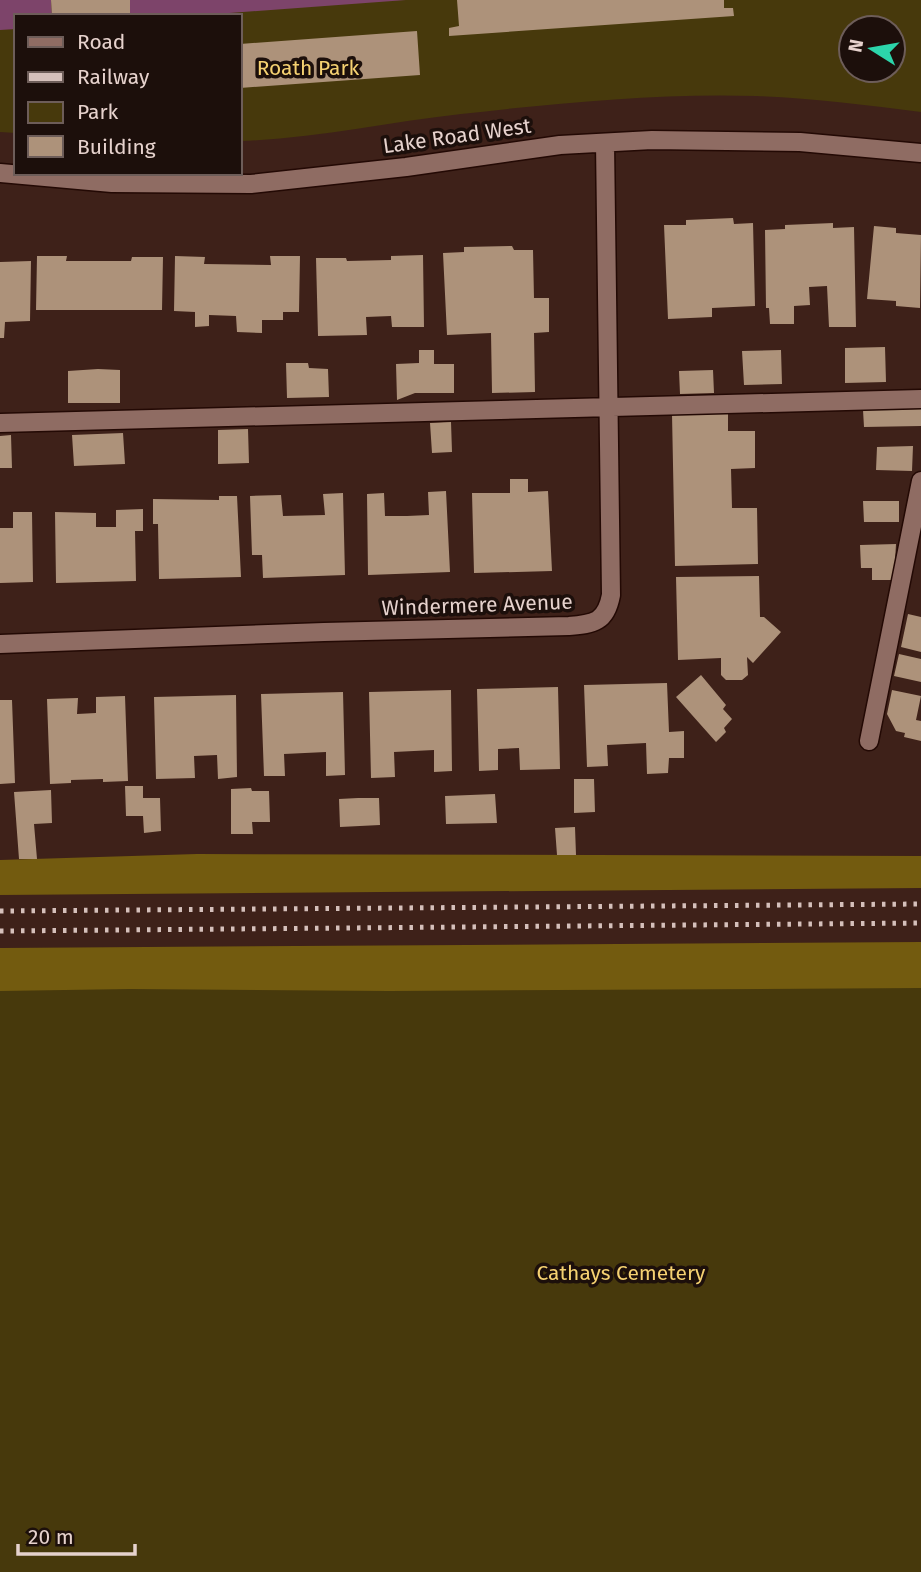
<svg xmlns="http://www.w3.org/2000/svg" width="921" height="1572" viewBox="0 0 921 1572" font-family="'Fira Sans',sans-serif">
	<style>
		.green { fill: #47390c; fill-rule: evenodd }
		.forest { fill: #735b0f }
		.water { fill: #7d446a }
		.building { fill: #ad927a }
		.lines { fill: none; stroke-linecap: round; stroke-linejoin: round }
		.minor-casing { stroke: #230904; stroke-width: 21 }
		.minor { stroke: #8f6c63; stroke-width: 18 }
		.rail { stroke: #d5c0bb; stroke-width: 5; stroke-dasharray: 3.5 7; stroke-linecap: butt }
		.labels { text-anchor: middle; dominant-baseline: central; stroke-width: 7; stroke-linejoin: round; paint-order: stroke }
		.park-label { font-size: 21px; fill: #f5d171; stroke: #1c0f0b }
		.street-label { font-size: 21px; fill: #e6d2cd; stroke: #1c0f0b }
	</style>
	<rect width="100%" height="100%" fill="#3e2119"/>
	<path class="green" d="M 0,0 L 921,0 L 921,112 C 867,105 812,98 757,96 C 659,93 559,103 461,114 C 387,122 314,139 240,141 L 240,16 L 16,16 L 16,133 L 0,132 ZM 851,28 L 893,28 L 893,70 L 851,70 Z
		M 921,971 L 921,1572 L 0,1572 L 0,978 Z"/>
	<path class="forest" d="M 197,854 L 921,856 L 921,888 L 0,895 L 0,860 Z
		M 921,942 L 921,988 L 389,991 L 130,989 L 0,991 L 0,948 Z"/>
	<path class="water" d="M 0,0 L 51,0 L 52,16 L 16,16 L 16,29 L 0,30 Z
		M 130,0 L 406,0 L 190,16 L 130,16 Z"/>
	<path class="building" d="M 51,0 L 130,0 L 130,16 L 52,16 Z
		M 457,0 L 724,0 L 724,8 L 733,8 L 734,16 L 449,36 L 449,28 L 459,26 Z
		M 417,31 L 420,75 L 240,88 L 240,44 Z
		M 733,218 L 734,224 L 753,223 L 755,306 L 712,308 L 712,317 L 668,319 L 664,225 L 686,225 L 686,220 Z
		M 833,223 L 833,228 L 854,227 L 856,327 L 829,327 L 827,286 L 809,287 L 810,305 L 794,306 L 794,324 L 770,324 L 769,308 L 766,308 L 765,230 L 785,229 L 785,225 Z
		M 874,226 L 896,228 L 896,233 L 921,235 L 920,308 L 896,306 L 896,301 L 867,299 Z
		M 512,246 L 514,250 L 533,250 L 534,298 L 549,298 L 549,332 L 534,333 L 535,392 L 492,393 L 491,333 L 447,335 L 443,253 L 464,252 L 464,247 Z
		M 423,255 L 424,327 L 392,327 L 391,316 L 366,317 L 367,335 L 318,336 L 316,258 L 346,258 L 347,261 L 391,260 L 391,256 Z
		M 37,256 L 67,256 L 66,261 L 131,261 L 132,257 L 163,257 L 162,310 L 36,310 Z
		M 175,256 L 205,257 L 204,264 L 271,265 L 270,256 L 300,256 L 299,312 L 283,312 L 283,320 L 262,320 L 262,333 L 237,332 L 236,316 L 209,315 L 209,326 L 195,327 L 195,312 L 174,311 Z
		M 31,261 L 30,321 L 5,322 L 4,338 L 0,338 L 0,262 Z
		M 885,347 L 886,382 L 845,383 L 845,348 Z
		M 419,350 L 434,350 L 434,364 L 454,364 L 454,393 L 415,393 L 397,400 L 396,364 L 419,363 Z
		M 781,350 L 782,384 L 744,385 L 742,351 Z
		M 286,363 L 308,363 L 309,368 L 328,369 L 329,397 L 287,398 Z
		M 98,369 L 120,370 L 120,403 L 68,403 L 68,371 Z
		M 713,370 L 714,393 L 680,394 L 679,371 Z
		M 921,409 L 921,426 L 864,427 L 863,410 Z
		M 728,413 L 728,431 L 755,431 L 755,468 L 731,469 L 732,508 L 757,508 L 758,564 L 675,566 L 672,414 Z
		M 451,422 L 452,452 L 432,453 L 430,423 Z
		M 248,429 L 249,463 L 218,464 L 218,430 Z
		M 123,433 L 125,464 L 74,466 L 72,435 Z
		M 11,435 L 12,468 L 0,468 L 0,436 Z
		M 913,446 L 912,471 L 876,470 L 877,447 Z
		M 510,479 L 528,479 L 528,492 L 548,491 L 552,571 L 474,573 L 472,493 L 510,493 Z
		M 446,491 L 450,572 L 368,575 L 367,494 L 384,493 L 385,516 L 407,516 L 429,515 L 428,492 Z
		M 343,493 L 345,575 L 263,578 L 262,555 L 252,555 L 250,496 L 281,495 L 283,516 L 325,515 L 323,494 Z
		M 219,496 L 237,496 L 241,577 L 159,579 L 158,524 L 153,524 L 153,499 L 219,500 Z
		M 863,501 L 899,501 L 899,522 L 864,522 Z
		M 143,509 L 143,531 L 135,531 L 136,581 L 56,583 L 55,512 L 96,513 L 96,527 L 116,527 L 116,510 Z
		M 13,512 L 32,512 L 33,582 L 0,583 L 0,528 L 13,528 Z
		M 896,544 L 894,580 L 872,580 L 872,568 L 861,568 L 860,545 Z
		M 759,576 L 760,617 L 764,617 L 781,632 L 753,663 L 747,657 L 748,675 L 742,680 L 726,680 L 721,675 L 721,658 L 678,660 L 676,577 Z
		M 908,614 L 921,617 L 921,652 L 901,647 Z
		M 899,654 L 921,659 L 921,682 L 894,676 Z
		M 701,675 L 726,705 L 723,709 L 732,719 L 724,728 L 726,732 L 716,742 L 676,697 Z
		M 667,683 L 669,732 L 684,731 L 684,758 L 669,758 L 668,773 L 647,774 L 646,743 L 607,745 L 608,766 L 587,767 L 584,685 Z
		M 558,687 L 560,769 L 520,770 L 519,748 L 498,749 L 498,770 L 479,771 L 477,689 Z
		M 451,690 L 452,771 L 434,772 L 434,750 L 394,752 L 395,777 L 371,778 L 369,692 Z
		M 892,690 L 921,696 L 916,720 L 921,721 L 921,741 L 904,737 L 905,733 L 896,731 L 887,714 Z
		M 343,692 L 345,775 L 326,776 L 326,752 L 284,754 L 285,776 L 264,776 L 261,694 Z
		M 236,695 L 237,777 L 218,779 L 217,755 L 194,756 L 195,778 L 156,779 L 154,697 Z
		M 125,696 L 128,781 L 103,782 L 103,779 L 71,780 L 71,783 L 50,784 L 47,699 L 78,698 L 77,714 L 96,713 L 96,697 Z
		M 0,700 L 12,700 L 15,783 L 0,784 Z
		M 574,779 L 594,779 L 595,812 L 574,813 Z
		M 125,786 L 143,786 L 143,798 L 160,798 L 161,831 L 144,833 L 143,816 L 126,816 Z
		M 251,788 L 252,791 L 269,791 L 270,822 L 252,822 L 253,834 L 231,834 L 231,789 Z
		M 51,790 L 52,823 L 34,824 L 37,859 L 19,859 L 14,792 Z
		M 495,794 L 497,823 L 446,824 L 445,796 Z
		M 358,798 L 379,798 L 380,825 L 340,827 L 339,799 Z
		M 575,827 L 576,855 L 557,855 L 555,828 Z"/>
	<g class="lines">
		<g class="minor-casing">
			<path id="minor" d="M 0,173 L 112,183 L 251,184 L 406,167 L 560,145 L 652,140 L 800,142 L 921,153
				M 0,423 L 921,399
				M 0,644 L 324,632 L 569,626 C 594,624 606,622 611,595 L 605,143
				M 869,741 L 921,481"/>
		</g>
		<use href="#minor" class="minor"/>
		<path class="rail" d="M 0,911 L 921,904
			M 0,931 L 921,923"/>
	</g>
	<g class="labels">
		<g class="park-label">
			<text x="308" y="68">Roath Park</text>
			<text x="621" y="1273">Cathays Cemetery</text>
		</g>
		<g class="street-label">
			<text transform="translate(457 136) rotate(-8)">Lake Road West</text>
			<text transform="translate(477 605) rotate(-2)">Windermere Avenue</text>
		</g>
	</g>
	<rect x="14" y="14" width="228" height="161" fill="#1c0f0b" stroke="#6d5d59" stroke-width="2"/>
	<rect x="28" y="37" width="35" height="10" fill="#8f6c63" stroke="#6d5d59" stroke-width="2"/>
	<text x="77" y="49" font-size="21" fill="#e6d2cd">Road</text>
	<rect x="28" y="72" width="35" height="10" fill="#d5c0bb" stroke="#6d5d59" stroke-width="2"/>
	<text x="77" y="84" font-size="21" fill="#e6d2cd">Railway</text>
	<rect x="28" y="102" width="35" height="21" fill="#47390c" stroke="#6d5d59" stroke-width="2"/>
	<text x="77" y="119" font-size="21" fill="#e6d2cd">Park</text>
	<rect x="28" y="136" width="35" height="21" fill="#ad927a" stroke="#6d5d59" stroke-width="2"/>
	<text x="77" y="154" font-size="21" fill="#e6d2cd">Building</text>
	<g transform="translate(872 49) rotate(281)"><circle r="33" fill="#1c0f0b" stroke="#6d5d59" stroke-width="2"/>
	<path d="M0-5L12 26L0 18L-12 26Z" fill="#2cd5ab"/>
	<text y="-10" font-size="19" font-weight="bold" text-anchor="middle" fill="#e6d2cd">N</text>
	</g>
	<path d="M18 1544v10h117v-10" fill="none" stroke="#e6d2cd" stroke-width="3.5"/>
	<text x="28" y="1544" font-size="21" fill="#e6d2cd" stroke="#1c0f0b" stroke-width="5" paint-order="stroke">20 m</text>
</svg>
